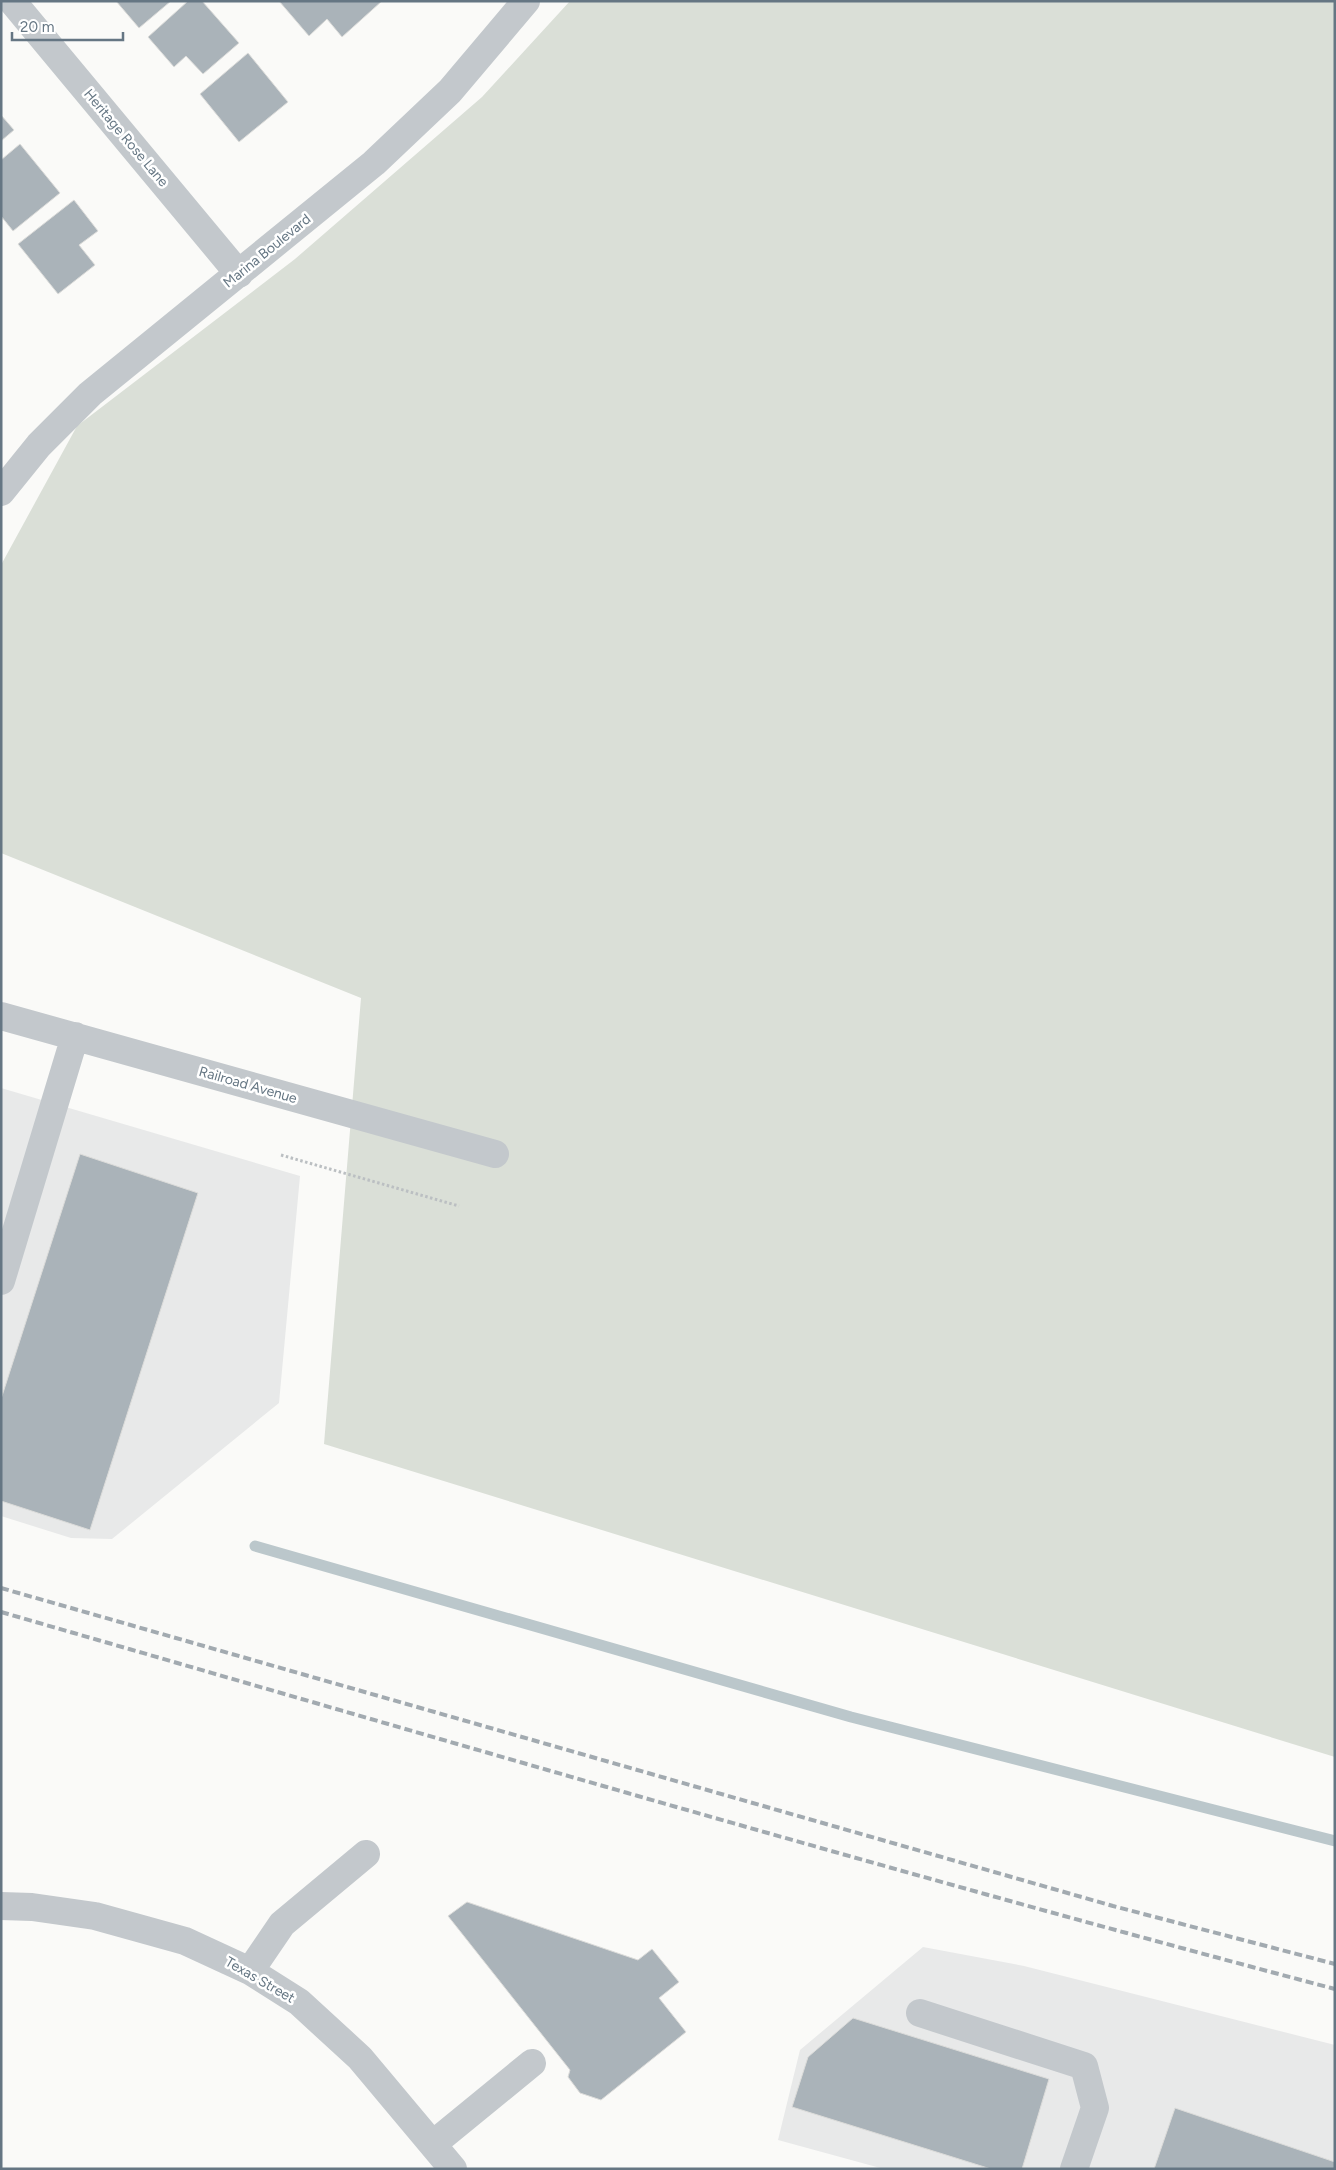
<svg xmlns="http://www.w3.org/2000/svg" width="1336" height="2170" viewBox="0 0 1336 2170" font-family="Figtree,sans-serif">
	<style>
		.built { fill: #e8e9e9 }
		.green { fill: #dadfd7 }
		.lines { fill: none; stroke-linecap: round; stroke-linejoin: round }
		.stream { stroke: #bbc7cb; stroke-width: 11 }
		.building { fill: #aab3b9; stroke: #dcdcda }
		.path { stroke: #bbbfc2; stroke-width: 3; stroke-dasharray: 2.5 2.5; stroke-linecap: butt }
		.minor { stroke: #c3c8cc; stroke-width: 28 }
		.rail { stroke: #a2aab0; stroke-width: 4; stroke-dasharray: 8 4; stroke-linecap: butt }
		.labels { text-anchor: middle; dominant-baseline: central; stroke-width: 5; stroke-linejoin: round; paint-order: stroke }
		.street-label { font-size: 14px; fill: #657683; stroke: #fff }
	</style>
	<rect width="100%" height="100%" fill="#fafaf8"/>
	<path class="built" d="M 1,1088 L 300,1176 L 279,1403 L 112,1539 L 71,1538 L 1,1516 Z
		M 923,1947 L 1024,1966 L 1335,2045 L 1335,2169 L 884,2169 L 778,2140 L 800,2050 Z"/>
	<path class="green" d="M 570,1 L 1335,1 L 1335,1757 L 324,1444 L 361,998 L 1,853 L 1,565 L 77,426 L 295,259 L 482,97 Z"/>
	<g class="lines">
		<path class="stream" d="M 255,1546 L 851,1717 L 1335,1841"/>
	</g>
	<path class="building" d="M 116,1 L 171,1 L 139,28 Z
		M 188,1 L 202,1 L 239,43 L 203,74 L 186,56 L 174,67 L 148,37 Z
		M 279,1 L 382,1 L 342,37 L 327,19 L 309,36 Z
		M 248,53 L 288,102 L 239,142 L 200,94 Z
		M 1,115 L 14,130 L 1,141 Z
		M 20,144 L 60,193 L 13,231 L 1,216 L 1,160 Z
		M 74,200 L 98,231 L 79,245 L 95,265 L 58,294 L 18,244 Z
		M 80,1154 L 198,1193 L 90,1530 L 1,1501 L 1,1399 Z
		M 467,1902 L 638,1960 L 652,1949 L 679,1982 L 659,1998 L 686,2032 L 601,2100 L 580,2093 L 568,2077 L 570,2070 L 448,1916 Z
		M 853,2018 L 1049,2079 L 1022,2169 L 991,2169 L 792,2107 L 808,2057 Z
		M 1175,2108 L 1335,2162 L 1335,2169 L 1154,2169 Z"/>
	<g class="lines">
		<path class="path" d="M 281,1155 L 459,1206"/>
		<path class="minor" d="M 12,1 L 239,274
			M 1,492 L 39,445 L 90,394 L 374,163 L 450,91 L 526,1
			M 1,1016 L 495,1154
			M 1,1281 L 75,1036
			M 1,1906 L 32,1907 L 95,1916 L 185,1941 L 250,1971 L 299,2002 L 360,2058 L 453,2169
			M 250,1971 L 282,1924 L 366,1854
			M 920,2013 L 1084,2066 L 1095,2108 L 1074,2169
			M 433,2144 L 532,2063"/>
		<path class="rail" d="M 1,1588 L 1113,1906 L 1335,1964
			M 1,1612 C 445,1740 888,1871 1335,1989"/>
	</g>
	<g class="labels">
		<g class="street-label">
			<text transform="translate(126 138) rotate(50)">Heritage Rose Lane</text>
			<text transform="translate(267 251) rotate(-39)">Marina Boulevard</text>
			<text transform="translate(248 1085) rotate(16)">Railroad Avenue</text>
			<text transform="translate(260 1980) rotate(30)">Texas Street</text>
		</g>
	</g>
	<rect width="1336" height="2170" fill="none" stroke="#657683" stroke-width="5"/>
	<path d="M12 32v8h111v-8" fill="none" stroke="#657683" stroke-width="2.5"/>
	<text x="20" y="32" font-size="15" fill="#657683" stroke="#ffffff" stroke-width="4" paint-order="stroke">20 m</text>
</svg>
